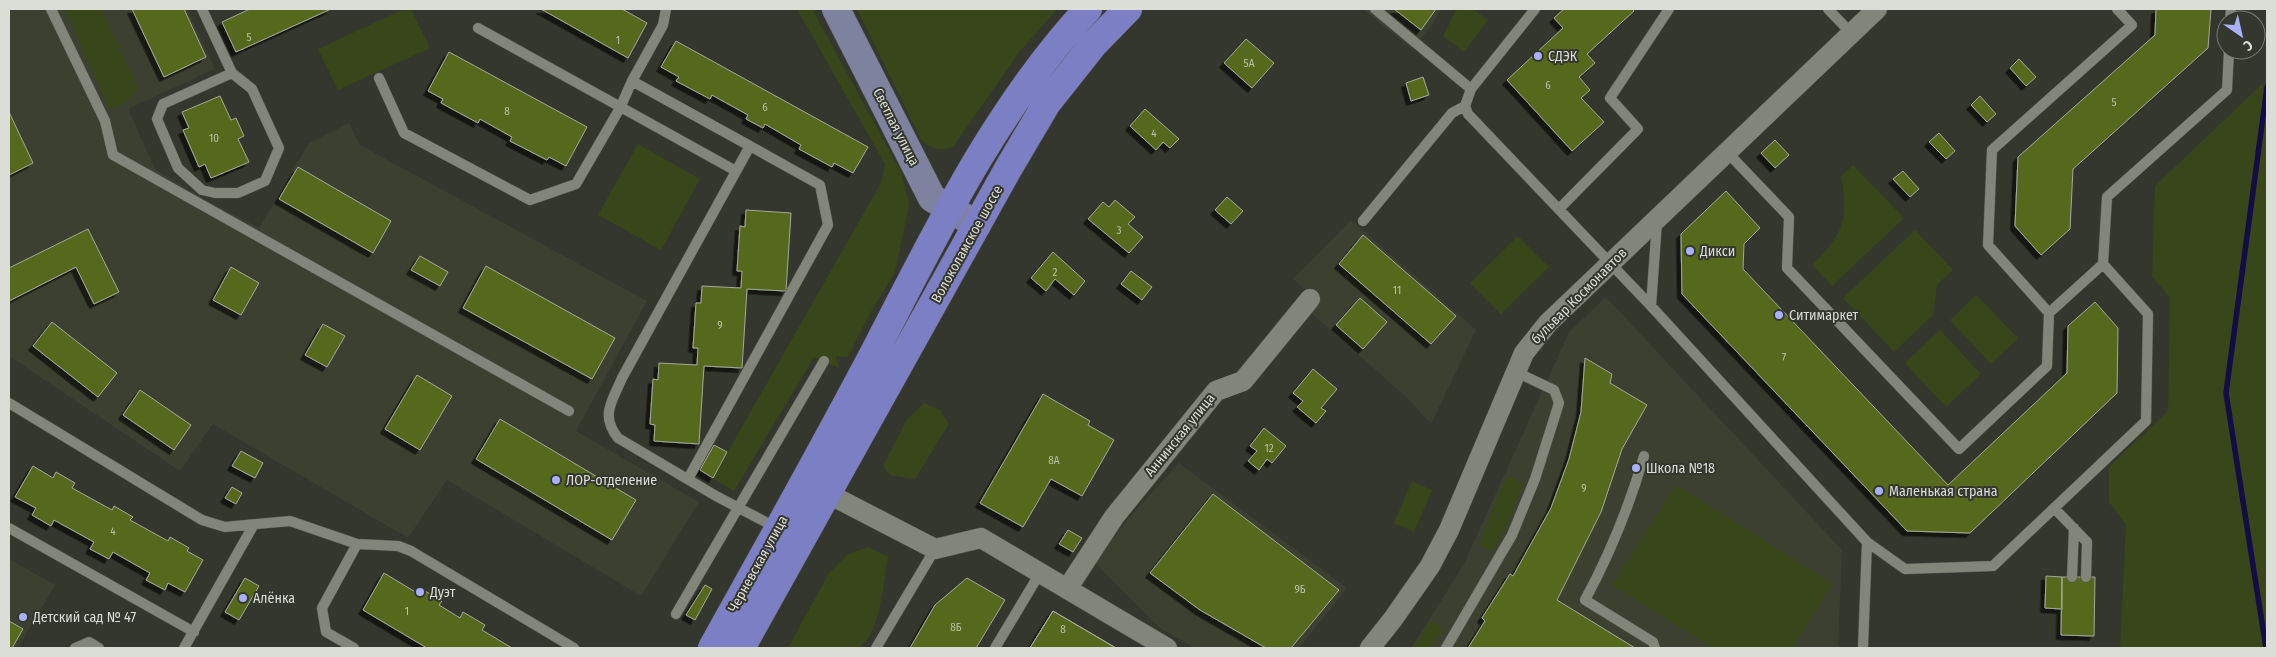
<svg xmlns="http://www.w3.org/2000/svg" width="2276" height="657" viewBox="0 0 2276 657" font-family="'Fira Sans Condensed',sans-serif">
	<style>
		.built { fill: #3b4030 }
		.green { fill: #394619 }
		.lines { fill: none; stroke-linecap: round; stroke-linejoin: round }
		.stream { stroke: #140c47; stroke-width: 5.5 }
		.building { fill: #55681d; stroke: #a5a99d; filter: url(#shadow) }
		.lane-casing { stroke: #51534b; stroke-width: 11 }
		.street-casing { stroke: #51534b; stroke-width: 21 }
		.secondary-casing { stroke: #51534b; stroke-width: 29 }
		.primary-casing { stroke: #51534b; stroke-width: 29 }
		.lane { stroke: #81857a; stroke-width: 10 }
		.street { stroke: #81857a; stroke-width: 20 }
		.secondary { stroke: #7f829f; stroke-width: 28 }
		.primary { stroke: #7c7fc4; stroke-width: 28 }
		.poi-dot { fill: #a9b0fc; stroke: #34372d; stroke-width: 2 }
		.labels { text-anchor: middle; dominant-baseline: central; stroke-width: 4; stroke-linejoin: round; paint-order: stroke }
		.number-label { font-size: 11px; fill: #bac0a8 }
		.poi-label { font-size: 14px; fill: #dbddd7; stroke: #34372d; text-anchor: start }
		.street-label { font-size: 14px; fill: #dbddd7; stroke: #34372d }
	</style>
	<defs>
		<filter id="shadow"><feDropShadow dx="-4.5" dy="4.5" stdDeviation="0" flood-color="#0009"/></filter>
	</defs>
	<rect width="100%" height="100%" fill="#34372d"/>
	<path class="built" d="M 9,9 L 187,9 L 215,69 L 128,109 L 155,169 L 204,199 L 259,228 L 309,143 L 349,123 L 360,145 L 647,301 L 576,431 L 699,502 L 641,596 L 447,480 L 408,538 L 213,424 L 180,471 L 9,356 Z
		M 1363,9 L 1441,9 L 1432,25 L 1412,49 Z
		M 1351,220 L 1476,330 L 1431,424 L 1405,396 L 1309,311 L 1318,300 L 1293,279 Z
		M 1606,297 L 1842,550 L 1838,648 L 1411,648 L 1463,566 L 1569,332 Z
		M 1179,463 L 1347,588 L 1299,648 L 1194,648 L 1160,628 L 1094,562 L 1129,518 Z
		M 9,559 L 55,585 L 18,648 L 9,648 Z"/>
	<path class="green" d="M 65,9 L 101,9 L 138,87 C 133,101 123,104 110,110 Z
		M 404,9 L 411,9 L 430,48 L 338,90 L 318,49 Z
		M 797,9 L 812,9 L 902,174 L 909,205 L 895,272 L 869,315 L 848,357 L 836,356 L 839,368 L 814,357 L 734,491 L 713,478 L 882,181 L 885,164 Z
		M 857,9 L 1057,9 L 1020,51 L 953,147 C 939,151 931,150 921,139 Z
		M 1457,9 L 1473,9 L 1488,20 L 1464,52 L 1443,36 Z
		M 2262,84 L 2267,97 L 2267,648 L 2120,648 L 2126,525 L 2109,502 L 2109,467 L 2168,411 L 2170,298 L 2152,276 L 2155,186 Z
		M 638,144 L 700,179 L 661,250 L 598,215 Z
		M 1853,165 L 1904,218 L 1832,286 L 1812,265 C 1843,236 1849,219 1841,176 Z
		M 1915,230 L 1953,270 L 1937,285 L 1933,315 L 1894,352 L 1843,298 Z
		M 1518,236 L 1549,267 L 1501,314 L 1470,283 Z
		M 1976,295 L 2018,338 L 1991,364 L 1950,320 Z
		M 1940,330 L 1981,374 L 1946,407 L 1905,363 Z
		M 924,403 L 940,410 L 949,424 L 915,479 L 890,475 L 883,466 L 906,421 Z
		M 1507,476 L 1523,483 L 1507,525 L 1493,551 L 1479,545 Z
		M 1412,481 L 1432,490 L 1414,532 L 1394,523 Z
		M 1676,485 L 1833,584 L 1792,648 L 1713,648 L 1612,585 Z
		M 868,547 L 888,557 C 883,582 881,632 859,648 L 788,648 L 829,573 L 848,554 Z
		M 1431,621 L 1444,629 L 1431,648 L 1413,648 Z"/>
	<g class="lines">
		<path class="stream" d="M 2266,648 L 2226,393 L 2267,87"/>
	</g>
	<path class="building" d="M 132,9 L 184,9 L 206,57 L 164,77 Z
		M 250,9 L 331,9 L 236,52 L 222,22 Z
		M 541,9 L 622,9 L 647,23 L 628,58 Z
		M 1394,9 L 1436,9 L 1421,30 Z
		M 1564,9 L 1632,9 L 1634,11 L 1587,54 L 1595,63 L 1579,77 L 1590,90 L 1581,98 L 1604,122 L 1572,151 L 1507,80 L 1563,28 L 1554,18 Z
		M 2156,9 L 2211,9 L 2208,48 L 2073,169 L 2070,229 L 2041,255 L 2015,226 L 2018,157 L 2155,35 Z
		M 1246,39 L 1274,63 L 1252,88 L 1224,63 Z
		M 676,41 L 868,147 L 853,173 L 834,163 L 832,167 L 799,149 L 801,145 L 765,124 L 763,128 L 746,119 L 748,115 L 712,95 L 710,99 L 676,81 L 679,77 L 661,67 Z
		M 449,52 L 587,127 L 566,166 L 549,157 L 547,160 L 510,141 L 512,137 L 480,119 L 478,123 L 441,103 L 443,99 L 428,91 Z
		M 2019,59 L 2036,77 L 2026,86 L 2010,68 Z
		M 1423,77 L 1429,95 L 1411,101 L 1406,83 Z
		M 220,96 L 231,120 L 236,118 L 244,136 L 238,139 L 249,162 L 211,178 L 205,164 L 199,167 L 183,130 L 189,128 L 182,112 Z
		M 1980,96 L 1996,114 L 1987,122 L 1971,105 Z
		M 1145,109 L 1179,139 L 1170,148 L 1163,142 L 1156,150 L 1130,126 Z
		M 9,112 L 33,163 L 9,175 Z
		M 1939,133 L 1955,151 L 1946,159 L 1929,142 Z
		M 1775,140 L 1789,155 L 1775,168 L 1761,153 Z
		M 298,167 L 391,221 L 373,253 L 279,199 Z
		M 1903,171 L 1919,189 L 1910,197 L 1893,179 Z
		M 1726,191 L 1760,228 L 1744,244 L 1743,269 L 1948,485 L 2067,373 L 2068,326 L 2095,302 L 2118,328 L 2117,393 L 1970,533 L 1907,531 L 1682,294 L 1681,234 Z
		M 1227,197 L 1243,211 L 1231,224 L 1215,210 Z
		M 1115,200 L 1135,217 L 1128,224 L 1143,237 L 1129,253 L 1088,219 L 1103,202 L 1109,207 Z
		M 746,210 L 791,213 L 786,291 L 747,289 L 742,368 L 704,366 L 699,444 L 654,441 L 655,425 L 650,424 L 653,379 L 658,380 L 659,363 L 697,365 L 698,348 L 693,348 L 696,303 L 701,303 L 702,286 L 741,288 L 742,271 L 737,271 L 740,226 L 745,227 Z
		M 88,229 L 119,292 L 94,304 L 76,267 L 9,301 L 9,268 Z
		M 1363,235 L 1456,316 L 1431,344 L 1339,264 Z
		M 1053,252 L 1085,281 L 1074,295 L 1055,279 L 1046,291 L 1031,278 Z
		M 420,256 L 448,272 L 440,286 L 411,270 Z
		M 486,266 L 615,338 L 592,379 L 463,308 Z
		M 231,267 L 259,283 L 241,315 L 213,300 Z
		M 1131,271 L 1152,287 L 1142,300 L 1121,284 Z
		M 1360,298 L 1387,322 L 1363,349 L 1336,325 Z
		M 52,322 L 117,373 L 98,397 L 33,346 Z
		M 323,324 L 345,336 L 327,367 L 305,355 Z
		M 1585,358 L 1612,374 L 1610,383 L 1647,405 L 1622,449 L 1601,512 L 1557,600 L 1635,648 L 1468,648 L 1485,621 L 1482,618 L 1510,574 L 1513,576 L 1551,508 L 1569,459 L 1581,412 Z
		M 1313,369 L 1337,389 L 1321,408 L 1326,411 L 1316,423 L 1297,407 L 1303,401 L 1293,393 Z
		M 417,375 L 452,396 L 420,450 L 385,429 Z
		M 140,390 L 191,425 L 174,450 L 123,415 Z
		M 1043,394 L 1090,421 L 1088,425 L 1114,440 L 1082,496 L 1051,479 L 1023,527 L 980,503 Z
		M 500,419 L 636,500 L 612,540 L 476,459 Z
		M 1264,428 L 1286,446 L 1272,463 L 1267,459 L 1259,470 L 1248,461 L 1257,451 L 1250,446 Z
		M 714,445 L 727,452 L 713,478 L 700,470 Z
		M 241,451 L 263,463 L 255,478 L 232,466 Z
		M 33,466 L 53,478 L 56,472 L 75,483 L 72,488 L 112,510 L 114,506 L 133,517 L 130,520 L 168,541 L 170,537 L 189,548 L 187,551 L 203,560 L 185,592 L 168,583 L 165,590 L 146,580 L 150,573 L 113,552 L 109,559 L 90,549 L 94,542 L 54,520 L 51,526 L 32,515 L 36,508 L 15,497 Z
		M 232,487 L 242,493 L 236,504 L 225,498 Z
		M 1213,494 L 1339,590 L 1291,648 L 1266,648 L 1200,610 L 1150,573 Z
		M 1068,530 L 1082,538 L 1073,552 L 1059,544 Z
		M 384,573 L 417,593 L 420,588 L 442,601 L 439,605 L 460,618 L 463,612 L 485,625 L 482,630 L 512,648 L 427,648 L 363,610 Z
		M 2046,576 L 2062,577 L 2062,609 L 2045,608 Z
		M 2062,577 L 2095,577 L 2094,636 L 2061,635 Z
		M 245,578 L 259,586 L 239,620 L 225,612 Z
		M 967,578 L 1005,600 L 976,648 L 910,648 L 935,605 Z
		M 705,585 L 712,589 L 695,620 L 686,615 Z
		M 1053,611 L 1116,648 L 1030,648 Z
		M 1053,611 L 1116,648 L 1030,648 Z
		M 9,621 L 23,629 L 12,648 L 9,648 Z"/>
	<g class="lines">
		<g class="lane-casing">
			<path id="lane" d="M 51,9 L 105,121 L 113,155 L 569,411
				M 202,9 L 232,73 L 252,89 L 279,148 L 265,181 L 238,193 L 215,193 L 202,190 L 178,168 L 157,119 L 163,104 L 232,73
				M 666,9 L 663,25 L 632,81 L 750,146 L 622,378 C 612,402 600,415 618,438 L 716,496 L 777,528
				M 1375,9 L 1471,89
				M 1535,9 L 1471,89 L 1465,106 L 1468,114 L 1651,306 L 1867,542 L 1905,569 L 1993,566 L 2146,421 L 2148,314 L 2103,264
				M 1828,9 L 1851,33
				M 2230,20 L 2231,9
				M 478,28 L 736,171
				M 379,78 L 404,133 L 530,200 L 576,184 L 620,108 L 632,81
				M 1727,152 L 1789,217 L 1787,268 L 1959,449 L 2047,366 L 2049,313 L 1988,245 L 1992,150 L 2132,25 L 2117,9
				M 1559,209 L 1638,129 L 1610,98 L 1669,9
				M 1363,221 L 1452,113 L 1465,106
				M 1651,306 L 1657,222
				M 2049,313 L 2103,264 L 2107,197 L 2227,90 L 2229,50
				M 9,403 L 202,520 L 225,527 L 290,521 L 357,544 L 398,546 L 411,551 L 574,648
				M 1644,456 C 1629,507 1610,554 1585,600 L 1653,642 L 1655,648
				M 688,479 L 828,225 L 820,185 L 750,146
				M 2054,508 L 2087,542 L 2086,577
				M 9,528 L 194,632
				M 2072,577 L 2074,528
				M 676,614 L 824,361
				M 75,648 L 89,642 L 99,648
				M 184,648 L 253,526
				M 354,648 L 326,632 L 322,608 L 357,544
				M 876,648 L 935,549
				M 995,648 L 1040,573
				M 1446,648 L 1512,535 L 1535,479 L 1559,403 L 1554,390 L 1516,372
				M 1863,648 L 1867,542"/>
		</g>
		<g class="street-casing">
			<path id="street" d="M 817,488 L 935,549 L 981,538 L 1167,648
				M 1067,589 L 1114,517 L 1216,391 L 1243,381 L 1310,299
				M 1370,648 L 1393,619 L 1430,566 L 1449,530 L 1524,353 L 1548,323 L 1877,9"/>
		</g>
		<g class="secondary-casing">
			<path id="secondary" d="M 836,9 L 932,198 L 977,225"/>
		</g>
		<g class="primary-casing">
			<path id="primary" d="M 712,648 C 768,548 824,448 877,347 C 938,229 997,107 1088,9
				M 741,648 L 1008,169 L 1047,103 L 1093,45 L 1128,9"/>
		</g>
		<use href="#lane" class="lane"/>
		<use href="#street" class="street"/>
		<use href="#secondary" class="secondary"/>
		<use href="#primary" class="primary"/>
	</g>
	<g class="poi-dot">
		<circle cx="1538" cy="56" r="5"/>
		<circle cx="1690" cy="251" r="5"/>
		<circle cx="1779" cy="315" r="5"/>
		<circle cx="1636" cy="468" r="5"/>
		<circle cx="556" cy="480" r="5"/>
		<circle cx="1879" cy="491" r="5"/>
		<circle cx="420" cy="592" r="5"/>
		<circle cx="243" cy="598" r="5"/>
		<circle cx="23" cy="617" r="5"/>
	</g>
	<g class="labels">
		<g class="number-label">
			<text x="249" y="37">5</text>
			<text x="618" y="40">1</text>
			<text x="1249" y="63">5А</text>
			<text x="1548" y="85">6</text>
			<text x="2114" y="102">5</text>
			<text x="765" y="107">6</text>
			<text x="507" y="111">8</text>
			<text x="1154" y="133">4</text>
			<text x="214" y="138">10</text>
			<text x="1119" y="230">3</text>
			<text x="1055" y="272">2</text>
			<text x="1397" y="290">11</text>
			<text x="720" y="325">9</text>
			<text x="1784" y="357">7</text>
			<text x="1269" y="448">12</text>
			<text x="1054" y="460">8А</text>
			<text x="1584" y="488">9</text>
			<text x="113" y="531">4</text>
			<text x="1300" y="589">9Б</text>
			<text x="407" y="611">1</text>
			<text x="956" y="627">8Б</text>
			<text x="1063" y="629">8</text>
		</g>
		<g class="poi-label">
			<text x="1548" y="56">СДЭК</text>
			<text x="1700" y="251">Дикси</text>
			<text x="1789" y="315">Ситимаркет</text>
			<text x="1646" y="468">Школа №18</text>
			<text x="566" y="480">ЛОР-отделение</text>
			<text x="1889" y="491">Маленькая страна</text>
			<text x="430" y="592">Дуэт</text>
			<text x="253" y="598">Алёнка</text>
			<text x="33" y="617">Детский сад № 47</text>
		</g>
		<g class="street-label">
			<text transform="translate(896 127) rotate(63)">Светлая улица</text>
			<text transform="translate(967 244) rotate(-61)">Волоколамское шоссе</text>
			<text transform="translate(1579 296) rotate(-45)">бульвар Космонавтов</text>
			<text transform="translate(1180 435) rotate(-51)">Аннинская улица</text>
			<text transform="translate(758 564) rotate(-61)">Черневская улица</text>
		</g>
	</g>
	<rect width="2276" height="657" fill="none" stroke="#dbddd7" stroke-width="20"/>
	<g transform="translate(2241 35) rotate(146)"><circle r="24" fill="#34372d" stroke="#777971"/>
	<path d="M0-4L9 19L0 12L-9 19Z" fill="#a9b0fc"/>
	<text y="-8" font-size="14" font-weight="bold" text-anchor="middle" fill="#dbddd7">С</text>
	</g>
</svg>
